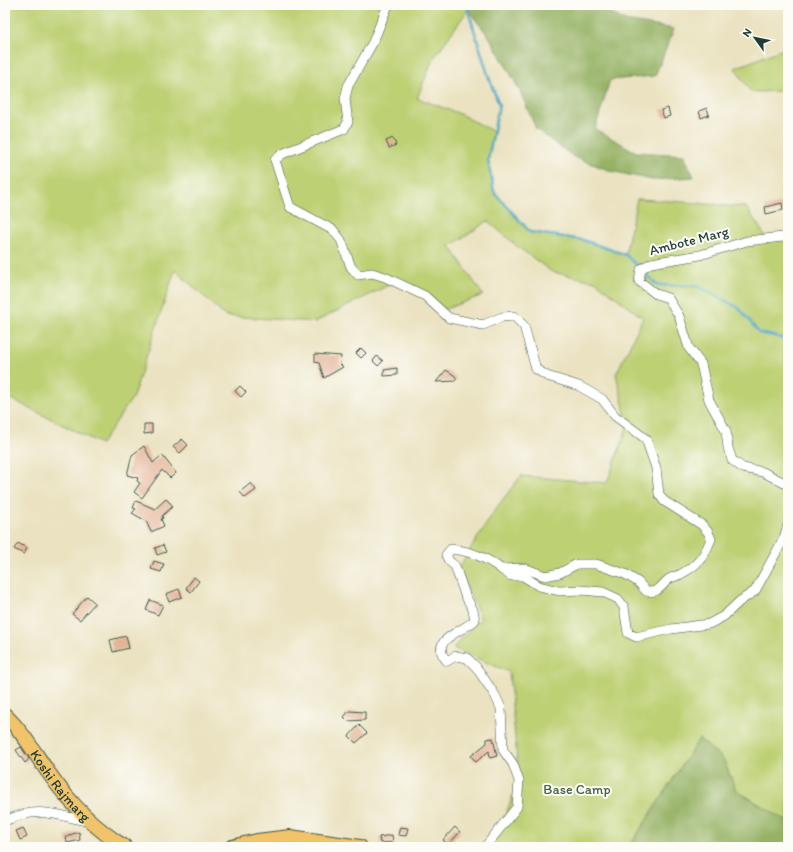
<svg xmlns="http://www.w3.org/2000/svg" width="793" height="852" viewBox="0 0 793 852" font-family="Itim,sans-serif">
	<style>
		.green { fill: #bdd073; stroke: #6e8654 }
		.forest { fill: #96b265; stroke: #5a784c }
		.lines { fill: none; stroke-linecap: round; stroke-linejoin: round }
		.stream { stroke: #48a5c6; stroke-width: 2.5 }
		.building { fill: #e3b395 }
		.street-casing { stroke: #3d5649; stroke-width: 10 }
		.primary-casing { stroke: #3d5649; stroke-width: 16 }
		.street { stroke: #fff; stroke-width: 9 }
		.primary { stroke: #f1c36a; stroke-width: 14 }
		.labels { text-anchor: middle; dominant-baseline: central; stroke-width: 4; stroke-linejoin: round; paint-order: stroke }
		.street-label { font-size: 14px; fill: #1f3d34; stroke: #fdfcf7 }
		.park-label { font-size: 14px; fill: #466244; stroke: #fdfcf7 }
	</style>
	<rect width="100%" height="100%" fill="#fdfcf7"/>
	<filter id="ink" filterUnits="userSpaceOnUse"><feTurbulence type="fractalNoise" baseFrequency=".025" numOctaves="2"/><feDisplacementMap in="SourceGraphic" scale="8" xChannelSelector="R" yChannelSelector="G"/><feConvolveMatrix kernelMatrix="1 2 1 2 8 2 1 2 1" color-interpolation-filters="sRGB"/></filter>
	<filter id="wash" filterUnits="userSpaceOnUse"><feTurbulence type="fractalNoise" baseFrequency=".012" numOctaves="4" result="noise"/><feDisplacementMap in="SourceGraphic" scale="16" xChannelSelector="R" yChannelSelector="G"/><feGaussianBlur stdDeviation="0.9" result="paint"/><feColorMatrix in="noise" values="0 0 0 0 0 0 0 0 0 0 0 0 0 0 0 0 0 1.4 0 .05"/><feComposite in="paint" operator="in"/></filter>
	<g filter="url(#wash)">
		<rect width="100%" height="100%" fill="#eae2c0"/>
		<path class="green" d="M 5,5 L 468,5 L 468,10 L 433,59 L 417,98 L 460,114 L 494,132 L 488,160 L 494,192 L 530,232 L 583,240 L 625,255 L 637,199 C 673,200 709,205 746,207 L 767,239 L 788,239 L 788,822 L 736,790 L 723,759 L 699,739 L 629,847 L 485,847 L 498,833 L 519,781 L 509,672 L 453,648 L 481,618 L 458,569 L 497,507 L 521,476 L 607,483 L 628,425 L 616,374 L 643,318 L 595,281 L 552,272 L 518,247 L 488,221 L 450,246 L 483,295 L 440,311 L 425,296 L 395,282 L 315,322 L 225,316 L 175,270 L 133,397 L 101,444 L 5,396 Z
			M 788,47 L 788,91 L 751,92 L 735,68 Z"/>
		<path class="forest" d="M 468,5 L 597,5 L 625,21 L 674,29 L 655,76 L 610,80 L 595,129 L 636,152 L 684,155 L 694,177 L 652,180 L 611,171 L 574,157 L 536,129 L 519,89 L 490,38 L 468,10 Z
			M 699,739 L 723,759 L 736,790 L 788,822 L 788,847 L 629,847 Z"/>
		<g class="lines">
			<path class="stream" d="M 468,5 L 468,10 L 489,78 L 499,105 L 488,160 L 494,192 L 530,232 L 583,240 L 626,255 L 640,268
				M 643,272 L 657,285 L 697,286 L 739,308 L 759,333 L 788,339"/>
		</g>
		<g id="blocks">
			<path class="building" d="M 668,108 L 670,116 L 664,118 L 661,110 Z
				M 707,108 L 709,115 L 701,118 L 699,111 Z
				M 393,138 L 396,145 L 389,148 L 386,141 Z
				M 782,203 L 783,210 L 766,214 L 765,207 Z
				M 361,348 L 366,353 L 361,358 L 356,353 Z
				M 315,354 L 341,356 L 340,364 L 343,367 L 324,378 L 319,363 L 315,362 Z
				M 377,356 L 383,361 L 378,366 L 373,361 Z
				M 397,368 L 397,375 L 384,376 L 384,370 Z
				M 446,370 L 454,375 L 457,379 L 455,380 L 455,381 L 436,382 Z
				M 240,386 L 246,392 L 241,397 L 235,391 Z
				M 144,424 L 152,424 L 152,433 L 144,434 Z
				M 182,439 L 188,445 L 180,453 L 173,447 Z
				M 144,446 L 153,463 L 162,455 L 176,473 L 170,478 L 162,470 L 142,498 L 134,492 L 140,483 L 137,481 L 138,478 L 127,475 L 132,455 Z
				M 251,483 L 256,490 L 245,498 L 240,492 Z
				M 166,499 L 173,506 L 162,516 L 163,518 L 161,519 L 164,526 L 151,532 L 146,521 L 132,513 L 136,509 L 133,508 L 136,501 L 155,509 Z
				M 18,543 L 27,548 L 24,554 L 14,549 Z
				M 163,545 L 166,552 L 157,555 L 155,548 Z
				M 154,561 L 164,564 L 161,572 L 151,569 Z
				M 194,577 L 199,581 L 191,592 L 186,588 Z
				M 179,589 L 182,597 L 169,602 L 166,594 Z
				M 87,596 L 95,603 L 80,620 L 72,614 Z
				M 150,600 L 163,605 L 158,615 L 146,610 Z
				M 126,636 L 129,648 L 113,652 L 110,640 Z
				M 349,711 L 365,712 L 365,720 L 348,721 L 344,717 Z
				M 359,725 L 367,733 L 356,743 L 349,736 Z
				M 493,738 L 497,756 L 490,758 L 489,751 L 476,762 L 471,756 L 487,743 L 487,739 Z
				M 21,747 L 29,759 L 25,763 L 16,750 Z
				M 400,827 L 408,828 L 406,836 L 398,835 Z
				M 455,827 L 460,832 L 448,845 L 443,840 Z
				M 23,828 L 27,837 L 20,840 L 16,831 Z
				M 79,832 L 80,840 L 67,843 L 66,836 Z
				M 392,835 L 393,842 L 380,843 L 379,837 Z"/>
		</g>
	</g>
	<g filter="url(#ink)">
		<use href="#blocks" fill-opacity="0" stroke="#3d5649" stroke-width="1"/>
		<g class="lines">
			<g class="street-casing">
				<path id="street" d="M 388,5 L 373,42 L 348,86 L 345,99 L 348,122 L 344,129 L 282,154 L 275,160 L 290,207 L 333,230 L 341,240 L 351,267 L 358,275 L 372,273 L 385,277 L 425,296 L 449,318 L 483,325 L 502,317 L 514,316 L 524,326 L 536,369 L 547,376 L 579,386 L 602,399 L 615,416 L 646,439 L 656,468 L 659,494 L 664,501 L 702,525 L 708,532 L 711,539 C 704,557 698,565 681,574 C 677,576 672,577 669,579 C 660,586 659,594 646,591 L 638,582 L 625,574 L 596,564 L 577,564 L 560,573 L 545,576 L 524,568 L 501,569 C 486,557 470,551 451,549 L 446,555 L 449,561 L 455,566 L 465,595 L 473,610 L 475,620 C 465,631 427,639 447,661 L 456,656 L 467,658 L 476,667 L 495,695 L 501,708 L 503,750 L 513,764 L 519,781 L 517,807 L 485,847
					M 788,239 L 783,237 L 747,241 L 700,255 L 651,263 L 641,269 L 639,281 L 656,294 L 668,298 L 679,316 L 689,348 L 701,364 L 709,400 L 726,431 L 728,448 L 732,460 L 743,468 L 763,472 L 788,485
					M 501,569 L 511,576 L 523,576 L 539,586 L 559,591 L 581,590 L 603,592 L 618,599 L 624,607 L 628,633 L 636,637 L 671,629 L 709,624 L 724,616 L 740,601 L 755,591 L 784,538 L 788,525
					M 5,821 C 38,805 57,815 90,822"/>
			</g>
			<g class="primary-casing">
				<g id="primary">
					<path id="s1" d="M 5,715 C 23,732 34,752 48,772 C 69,802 93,828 125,847"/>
					<path d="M 232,847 L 257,841 L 290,837 L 360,847"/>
				</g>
			</g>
			<use href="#street" class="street"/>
			<use href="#primary" class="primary"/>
		</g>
	</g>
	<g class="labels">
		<g class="street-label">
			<text transform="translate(689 241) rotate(-14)">Ambote Marg</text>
			<text stroke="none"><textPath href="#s1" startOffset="90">Koshi Rajmarg</textPath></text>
		</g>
		<g class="park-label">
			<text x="577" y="789">Base Camp</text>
		</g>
	</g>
	<rect width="793" height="852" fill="none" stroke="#fdfcf7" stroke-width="20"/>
	<g transform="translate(755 38) rotate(303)" stroke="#fdfcf7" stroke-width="3" paint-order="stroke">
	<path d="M0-3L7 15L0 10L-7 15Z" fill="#1f3d34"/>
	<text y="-6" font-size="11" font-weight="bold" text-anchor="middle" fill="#1f3d34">N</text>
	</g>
</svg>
